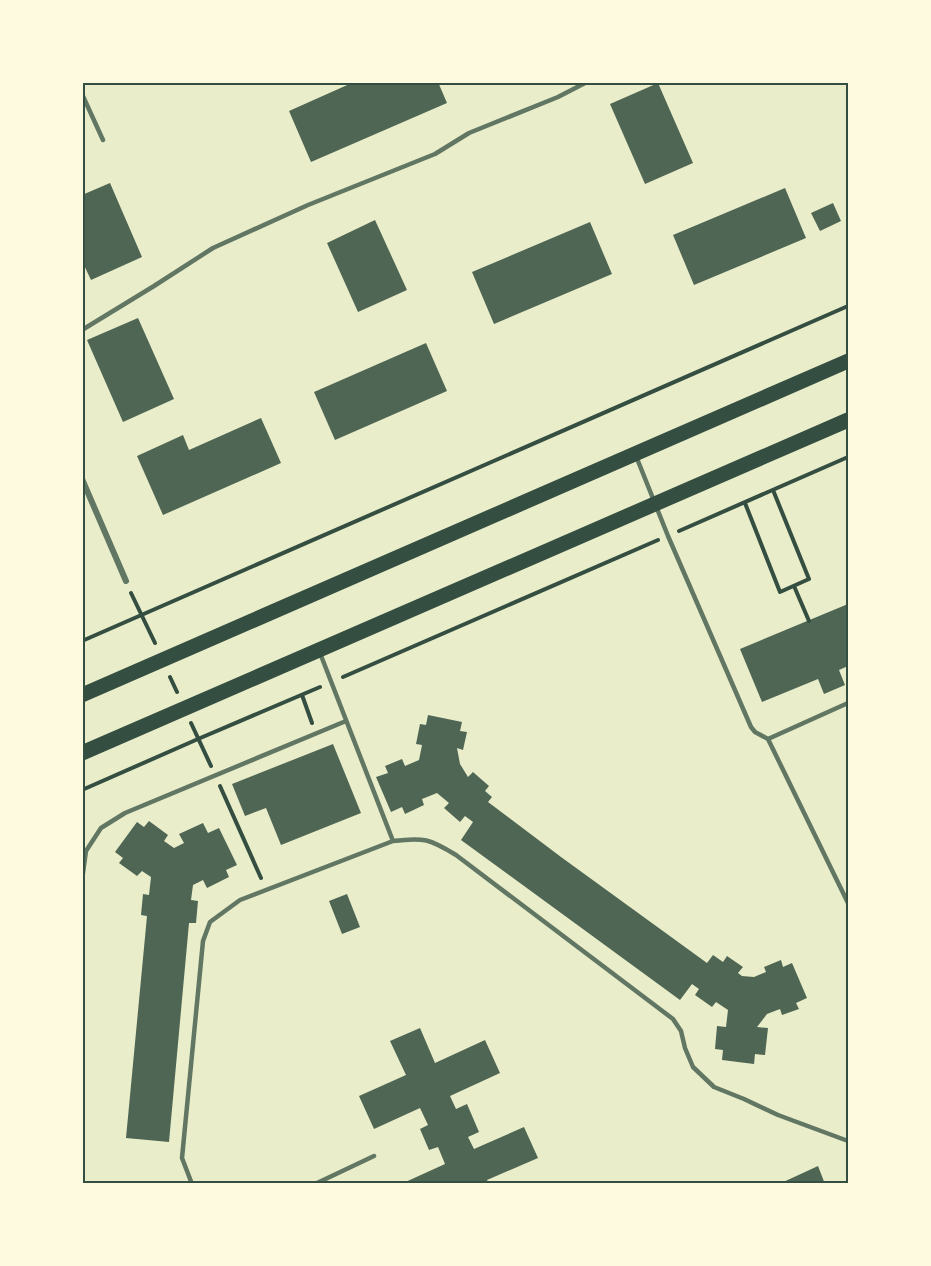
<svg xmlns="http://www.w3.org/2000/svg" width="931" height="1266" viewBox="0 0 931 1266" font-family="Mulish,sans-serif">
	<style>
		.building { fill: #4f6655 }
		.lines { fill: none; stroke-linecap: round; stroke-linejoin: round }
		.path { stroke: #344e41; stroke-width: 4 }
		.service { stroke: #617663; stroke-width: 4.5 }
		.minor { stroke: #617663; stroke-width: 6 }
		.primary { stroke: #344e41; stroke-width: 15 }
		.neatline { fill: none; stroke: #344e41; stroke-width: 2 }
	</style>
	<rect width="100%" height="100%" fill="#e9edc9"/>
	<path class="building" d="M 354,82 L 438,82 L 447,103 L 311,162 L 289,111 Z
		M 658,83 L 693,163 L 645,184 L 610,104 Z
		M 110,183 L 142,257 L 91,280 L 82,261 L 82,195 Z
		M 785,188 L 806,238 L 694,285 L 673,235 Z
		M 833,203 L 841,221 L 820,231 L 811,213 Z
		M 375,220 L 407,290 L 358,312 L 327,243 Z
		M 590,222 L 612,274 L 494,324 L 472,272 Z
		M 138,318 L 174,399 L 123,422 L 87,340 Z
		M 426,343 L 447,391 L 335,440 L 314,392 Z
		M 261,418 L 281,463 L 163,515 L 137,456 L 183,435 L 189,450 Z
		M 848,604 L 848,666 L 839,670 L 845,685 L 824,694 L 818,679 L 762,702 L 740,649 Z
		M 428,715 L 462,722 L 460,731 L 467,732 L 463,750 L 457,748 L 460,764 L 468,777 L 473,772 L 489,786 L 485,791 L 492,797 L 488,802 L 561,857 L 707,963 L 713,955 L 723,962 L 727,956 L 743,967 L 738,973 L 742,976 L 754,977 L 766,972 L 764,967 L 781,960 L 783,967 L 792,963 L 807,998 L 796,1003 L 799,1009 L 782,1015 L 780,1009 L 767,1014 L 757,1027 L 768,1028 L 765,1055 L 755,1054 L 754,1064 L 722,1060 L 723,1050 L 715,1049 L 717,1026 L 726,1027 L 728,1010 L 716,1002 L 712,1007 L 695,995 L 699,989 L 692,984 L 680,1000 L 461,840 L 473,822 L 465,816 L 460,822 L 444,808 L 449,803 L 437,793 L 422,799 L 424,805 L 405,814 L 402,807 L 391,812 L 376,777 L 388,773 L 385,766 L 402,759 L 405,766 L 419,760 L 422,745 L 416,744 L 420,724 L 426,725 Z
		M 333,744 L 361,813 L 281,845 L 266,808 L 245,816 L 232,784 Z
		M 149,821 L 168,835 L 164,841 L 174,848 L 184,843 L 179,834 L 203,823 L 208,833 L 219,828 L 237,865 L 226,870 L 229,877 L 207,888 L 203,880 L 193,885 L 191,900 L 198,901 L 196,923 L 189,923 L 169,1142 L 126,1138 L 147,916 L 141,915 L 143,894 L 149,895 L 151,877 L 142,871 L 137,876 L 119,863 L 123,858 L 115,852 L 137,822 L 144,827 Z
		M 347,894 L 360,927 L 342,934 L 329,901 Z
		M 420,1028 L 435,1063 L 485,1040 L 500,1073 L 450,1096 L 456,1109 L 467,1104 L 479,1132 L 468,1137 L 474,1149 L 524,1127 L 538,1158 L 487,1180 L 489,1184 L 401,1184 L 445,1164 L 438,1147 L 429,1150 L 420,1129 L 428,1125 L 420,1108 L 374,1129 L 359,1096 L 406,1075 L 390,1041 Z
		M 818,1166 L 825,1184 L 779,1184 Z"/>
	<g class="lines">
		<path class="path" d="M 745,503 L 780,592 L 809,579 L 773,490
			M 679,531 L 848,457
			M 794,586 L 809,621
			M 131,593 L 155,643
			M 82,641 L 848,306
			M 170,677 L 177,692
			M 343,677 L 658,540
			M 302,695 L 312,723
			M 191,723 L 211,766
			M 220,786 L 261,878
			M 82,790 L 198,739 L 320,687"/>
		<path class="service" d="M 82,94 L 103,140
			M 82,330 L 154,286 L 213,248 L 308,205 L 435,154 L 469,133 L 558,97 L 587,82
			M 636,456 L 668,536 L 751,727 L 755,732 L 768,739
			M 320,653 L 393,841
			M 848,703 L 768,739 L 848,903
			M 82,880 L 86,851 L 101,828 L 125,813 L 346,721
			M 192,1184 L 182,1158 L 203,941 L 210,922 L 240,900 L 393,841 C 424,837 430,839 456,855 L 673,1019 L 681,1031 L 685,1048 L 693,1067 L 714,1087 L 744,1099 L 778,1115 L 848,1141
			M 315,1184 L 374,1156"/>
		<path class="minor" d="M 82,479 L 126,581"/>
		<path class="primary" d="M 82,695 L 848,361
			M 82,753 L 848,420"/>
	</g>
	<rect width="931" height="1266" fill="none" stroke="#fefae0" stroke-width="168"/>
	<rect x="84" y="84" width="763" height="1098" class="neatline"/>
</svg>
